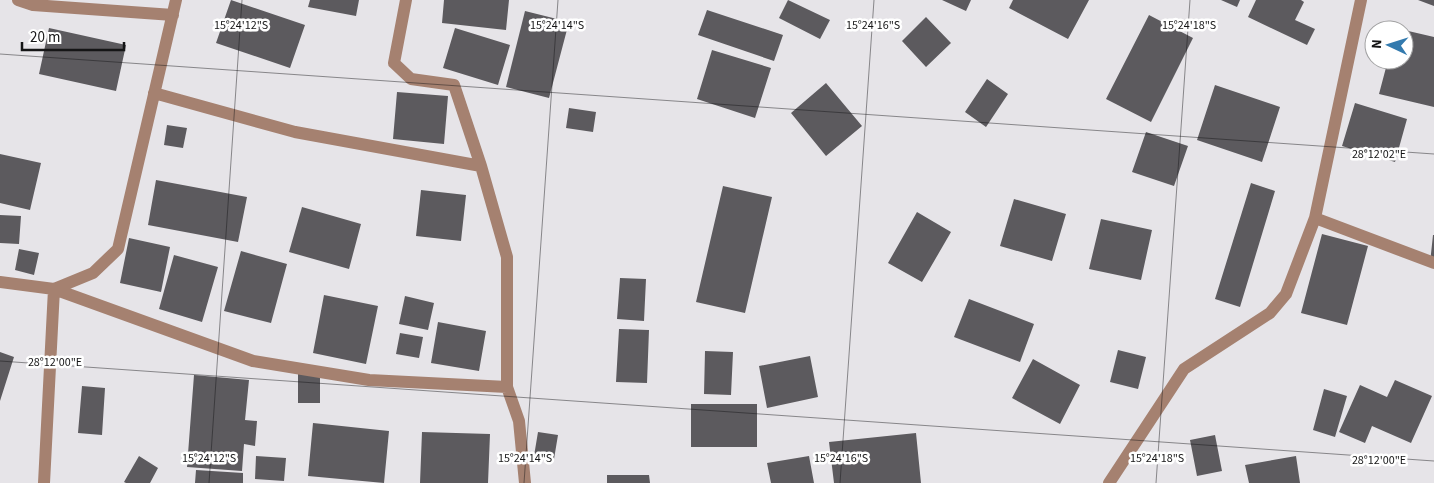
<svg xmlns="http://www.w3.org/2000/svg" width="1434" height="483" viewBox="0 0 1434 483" font-family="'Source Sans 3',sans-serif">
	<style>
		.building { fill: #5c5a5e }
		.lines { fill: none; stroke-linecap: round; stroke-linejoin: round }
		.street { stroke: #a58170; stroke-width: 12 }
		.ticks { fill: none; stroke: #151516; stroke-width: 1; stroke-opacity: 0.45 }
		.ticks-label { font-size: 12px; text-anchor: middle; fill: #151516; stroke: #fff; stroke-width: 5; stroke-linejoin: round; paint-order: stroke }
	</style>
	<rect width="100%" height="100%" fill="#e6e4e8"/>
	<path class="building" d="M 231,0 L 305,25 L 290,68 L 216,43 Z
		M 310,0 L 359,0 L 356,16 L 308,7 Z
		M 444,0 L 509,0 L 506,30 L 442,23 Z
		M 788,0 L 830,20 L 820,39 L 779,18 Z
		M 942,0 L 971,0 L 966,11 Z
		M 1013,0 L 1089,0 L 1068,39 L 1009,8 Z
		M 1221,0 L 1240,0 L 1237,7 Z
		M 1256,0 L 1301,0 L 1304,2 L 1295,20 L 1315,29 L 1307,45 L 1248,17 Z
		M 1418,0 L 1434,0 L 1434,6 Z
		M 707,10 L 783,35 L 774,61 L 698,35 Z
		M 525,11 L 569,22 L 549,98 L 506,87 Z
		M 1149,15 L 1193,38 L 1151,122 L 1106,99 Z
		M 926,17 L 951,43 L 926,67 L 902,41 Z
		M 49,28 L 126,45 L 116,91 L 39,74 Z
		M 455,28 L 510,45 L 498,85 L 443,68 Z
		M 1404,30 L 1434,37 L 1434,107 L 1379,94 L 1388,60 L 1404,60 Z
		M 712,50 L 771,68 L 755,118 L 697,99 Z
		M 987,79 L 1008,94 L 986,127 L 965,112 Z
		M 826,83 L 862,126 L 826,156 L 791,113 Z
		M 1215,85 L 1280,107 L 1262,162 L 1197,140 Z
		M 397,92 L 448,96 L 444,144 L 393,139 Z
		M 1355,103 L 1407,119 L 1395,162 L 1342,146 Z
		M 569,108 L 596,112 L 593,132 L 566,128 Z
		M 167,125 L 187,128 L 183,148 L 164,145 Z
		M 1146,132 L 1188,146 L 1174,186 L 1132,172 Z
		M 0,154 L 41,163 L 30,210 L 0,203 Z
		M 156,180 L 247,197 L 238,242 L 148,225 Z
		M 1251,183 L 1275,191 L 1240,307 L 1215,299 Z
		M 723,186 L 772,197 L 745,313 L 696,302 Z
		M 421,190 L 466,195 L 461,241 L 416,236 Z
		M 1014,199 L 1066,214 L 1052,261 L 1000,246 Z
		M 302,207 L 361,224 L 349,269 L 289,252 Z
		M 917,212 L 951,232 L 922,282 L 888,263 Z
		M 0,215 L 21,216 L 19,244 L 0,243 Z
		M 1101,219 L 1152,230 L 1141,280 L 1089,269 Z
		M 1322,234 L 1368,246 L 1347,325 L 1301,313 Z
		M 1433,235 L 1434,235 L 1434,263 L 1430,263 Z
		M 129,238 L 170,247 L 161,292 L 120,283 Z
		M 19,249 L 39,253 L 34,275 L 15,270 Z
		M 241,251 L 287,264 L 271,323 L 224,311 Z
		M 174,255 L 218,267 L 202,322 L 159,309 Z
		M 620,278 L 646,279 L 644,321 L 617,319 Z
		M 324,295 L 378,306 L 366,364 L 313,353 Z
		M 405,296 L 434,303 L 428,330 L 399,324 Z
		M 969,299 L 1034,324 L 1020,362 L 954,337 Z
		M 438,322 L 486,331 L 479,371 L 431,363 Z
		M 619,329 L 649,330 L 647,383 L 616,382 Z
		M 400,333 L 423,337 L 419,358 L 396,354 Z
		M 1118,350 L 1146,357 L 1138,389 L 1110,382 Z
		M 705,351 L 733,352 L 731,395 L 704,394 Z
		M 0,352 L 14,357 L 0,401 Z
		M 810,356 L 818,397 L 767,408 L 759,366 Z
		M 1033,359 L 1080,385 L 1060,424 L 1012,398 Z
		M 298,374 L 320,374 L 320,403 L 298,403 Z
		M 194,375 L 249,380 L 245,420 L 257,421 L 255,446 L 244,444 L 242,471 L 187,467 Z
		M 1395,380 L 1432,396 L 1411,443 L 1372,426 L 1365,443 L 1339,432 L 1360,385 L 1387,397 Z
		M 82,386 L 105,388 L 102,435 L 78,433 Z
		M 1324,389 L 1347,396 L 1335,437 L 1313,430 Z
		M 691,404 L 757,404 L 757,447 L 691,447 Z
		M 313,423 L 389,431 L 384,483 L 308,476 Z
		M 422,432 L 490,434 L 488,483 L 420,483 Z
		M 538,432 L 558,435 L 554,459 L 534,456 Z
		M 916,433 L 921,483 L 834,483 L 829,442 Z
		M 1215,435 L 1222,471 L 1197,476 L 1190,440 Z
		M 139,456 L 158,468 L 150,483 L 126,483 L 124,482 Z
		M 256,456 L 286,458 L 284,481 L 255,479 Z
		M 809,456 L 814,483 L 771,483 L 767,463 Z
		M 1296,456 L 1300,483 L 1249,483 L 1245,465 Z
		M 196,470 L 243,473 L 243,483 L 195,483 Z
		M 607,475 L 649,475 L 650,483 L 607,483 Z"/>
	<g class="lines">
		<path class="street" d="M 18,0 L 33,5 L 173,15
			M 406,0 L 394,63 L 411,79 L 454,85 L 481,166 L 507,257 L 507,387 L 519,421 L 525,483
			M 154,93 L 295,132 L 481,166
			M 1315,218 L 1434,263
			M 0,282 L 54,289 L 93,273 L 118,249 L 176,0
			M 44,483 L 54,289 L 253,361 L 369,380 L 507,387
			M 1109,483 L 1184,369 L 1270,313 L 1286,294 L 1315,218 L 1361,0"/>
	</g>
	<path class="ticks" d="M 0,54 L 1434,154M 0,361 L 1434,461M 209,483 L 242,0M 524,483 L 558,0M 840,483 L 874,0M 1156,483 L 1190,0"/>
	<g class="ticks-label">
		<text x="241" y="29">15°24'12"S</text>
		<text x="557" y="29">15°24'14"S</text>
		<text x="873" y="29">15°24'16"S</text>
		<text x="1189" y="29">15°24'18"S</text>
		<text x="1379" y="158">28°12'02"E</text>
		<text x="55" y="366">28°12'00"E</text>
		<text x="209" y="462">15°24'12"S</text>
		<text x="525" y="462">15°24'14"S</text>
		<text x="841" y="462">15°24'16"S</text>
		<text x="1157" y="462">15°24'18"S</text>
		<text x="1379" y="464">28°12'00"E</text>
	</g>
	<g transform="translate(1389 45) rotate(274)"><circle r="24" fill="#ffffff" stroke="#a1a1a2"/>
	<path d="M0-4L9 19L0 12L-9 19Z" fill="#337aae"/>
	<text y="-8" font-size="14" font-weight="bold" text-anchor="middle" fill="#151516">N</text>
	</g>
	<path d="M22 42v8h102v-8" fill="none" stroke="#151516" stroke-width="2.5"/>
	<text x="30" y="42" font-size="15" fill="#151516" stroke="#ffffff" stroke-width="4" paint-order="stroke">20 m</text>
</svg>
